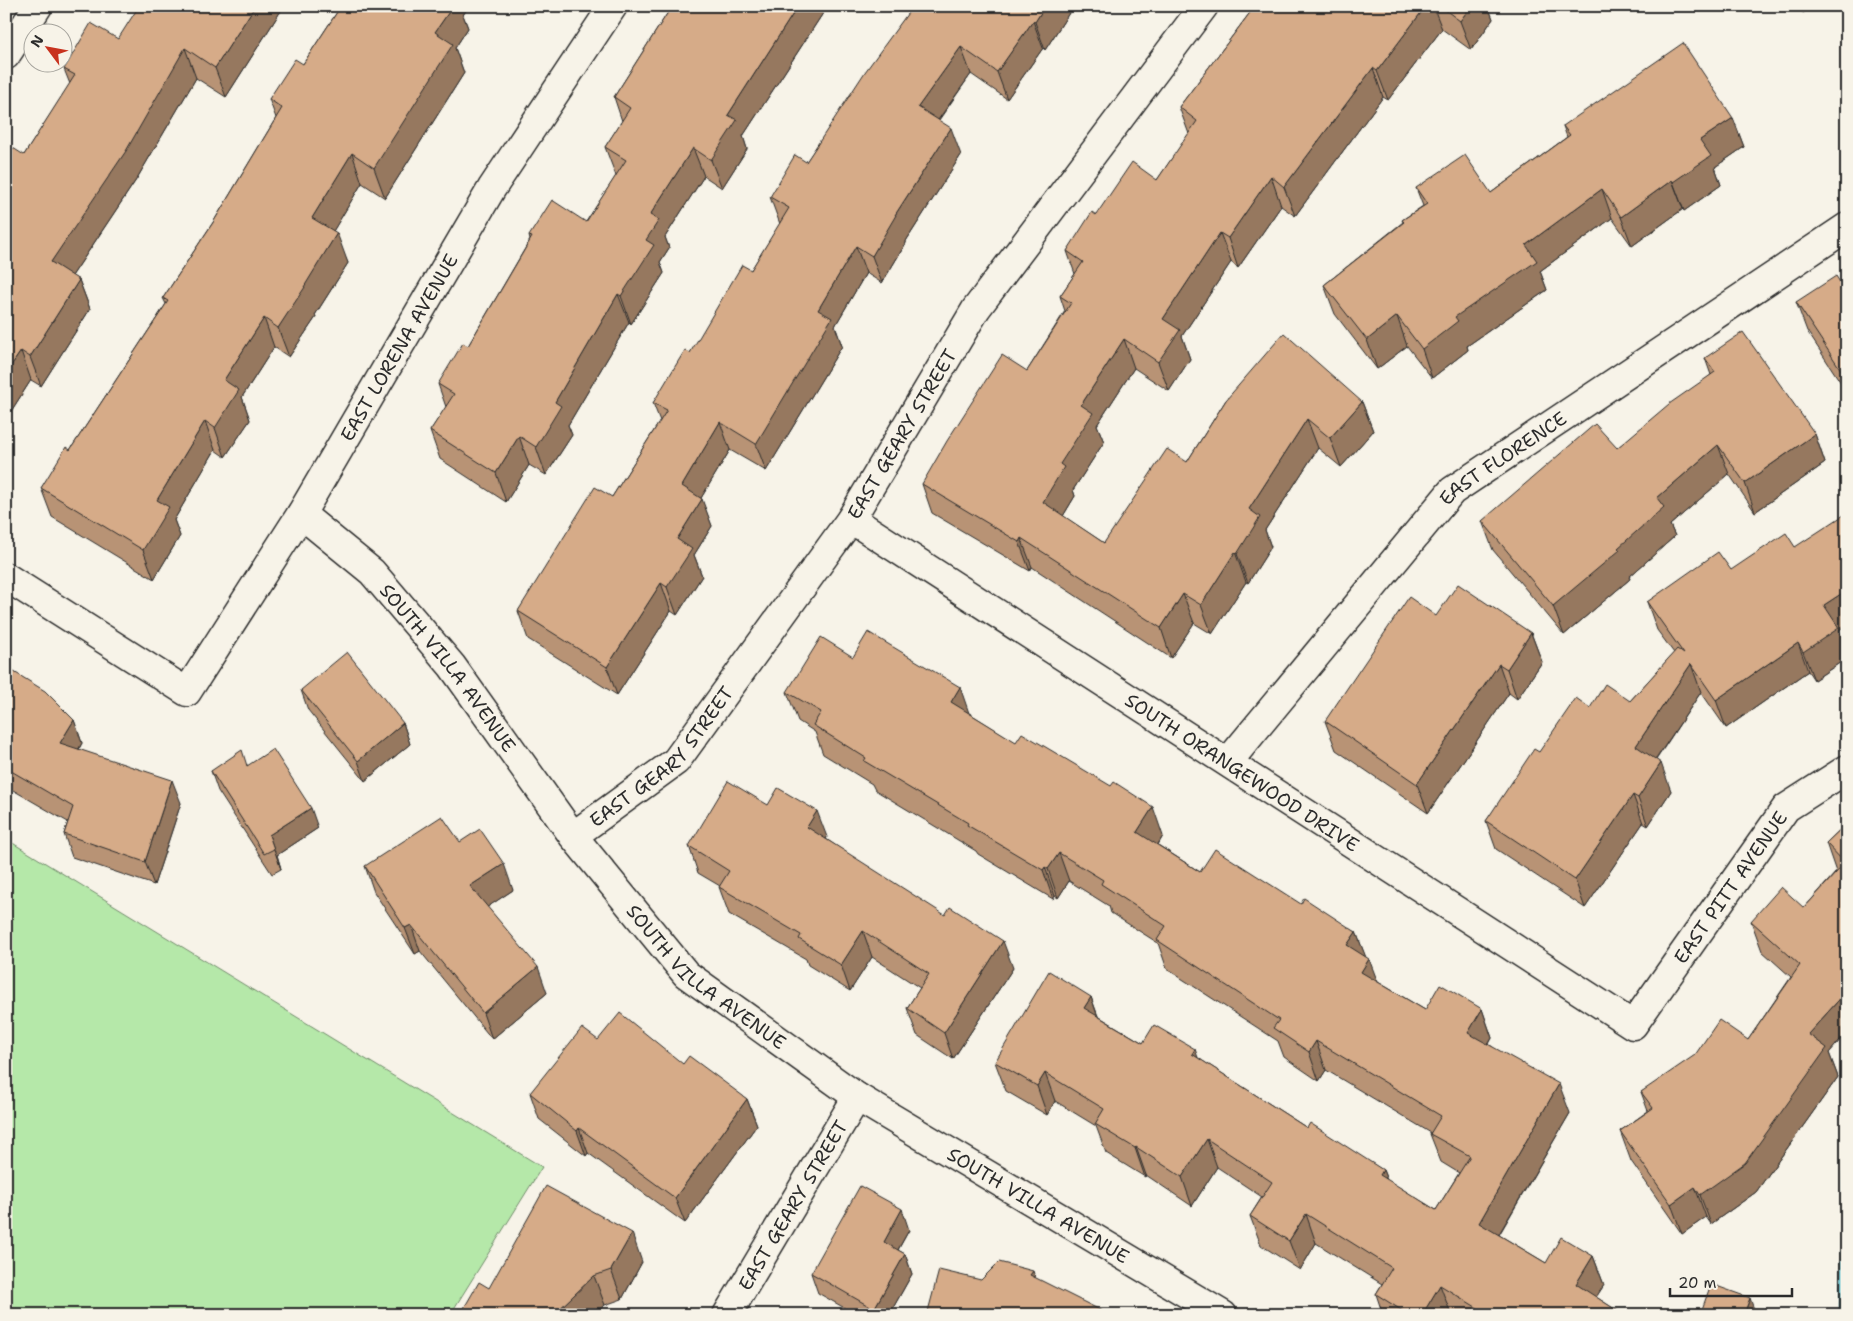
<svg xmlns="http://www.w3.org/2000/svg" width="1853" height="1321" viewBox="0 0 1853 1321" font-family="'Shantell Sans',sans-serif">
	<style>
		.green { fill: #b5e8a9; stroke: #708a6a }
		.water { fill: #7acad3; stroke: #5a8a90 }
		.lines { fill: none; stroke-linecap: round; stroke-linejoin: round }
		.street-casing { stroke: #2b2b2b; stroke-width: 31 }
		.street { stroke: #f7f3e8; stroke-width: 28 }
		.wall { fill: #b89375; stroke: #2b2b2b }
		.shaded-wall { fill: #96785f; stroke: #2b2b2b }
		.building { fill: #d6ab88; stroke: #2b2b2b }
		.labels { text-anchor: middle; dominant-baseline: central; stroke-width: 4; stroke-linejoin: round; paint-order: stroke }
		.street-label { font-size: 19px; fill: #2b2b2b; stroke: #f7f3e8 }
	</style>
	<rect width="100%" height="100%" fill="#f7f3e8"/>
	<filter id="ink" filterUnits="userSpaceOnUse"><feTurbulence type="fractalNoise" baseFrequency=".02" numOctaves="2"/><feDisplacementMap in="SourceGraphic" scale="10" xChannelSelector="R" yChannelSelector="G"/><feConvolveMatrix kernelMatrix="1 2 1 2 8 2 1 2 1" color-interpolation-filters="sRGB"/></filter>
	<g filter="url(#ink)">
		<path class="green" d="M 6,839 L 542,1167 L 450,1315 L 6,1315 Z"/>
		<path class="water" d="M 1847,1142 L 1847,1315 L 1839,1315 L 1843,1174 Z"/>
		<g class="lines">
			<g class="street-casing">
				<g id="street">
					<path d="M 6,55 L 38,6"/>
					<path id="s1" d="M 301,514 L 372,572 L 452,666 L 573,836 L 686,974 L 857,1097 L 1223,1315"/>
					<path id="s2" d="M 851,519 L 1633,1025 L 1786,808 L 1847,769"/>
					<path id="s3" d="M 6,577 L 187,692 L 301,514 L 492,188 L 613,6"/>
					<path id="s4" d="M 1228,762 L 1452,491 L 1847,227"/>
					<path id="s5" d="M 573,836 L 676,761 L 851,519 L 976,309 L 1204,6"/>
					<path id="s6" d="M 727,1315 L 857,1097"/>
				</g>
			</g>
			<use href="#street" class="street"/>
		</g>
		<path class="wall" d="M 284,6 L 226,97 L 196,78 L 136,180 L 72,276 L 79,280 L 90,309 L 41,386 L 31,380 L 6,419 L 24,155 L 70,84 L 64,69 L 118,39 Z
			M 341,6 L 469,6 L 463,15 L 468,28 L 455,48 L 464,73 L 385,198 L 362,183 L 333,231 L 348,263 L 315,315 L 316,317 L 289,357 L 274,347 L 242,397 L 250,420 L 225,457 L 215,450 L 174,520 L 180,536 L 154,579 L 52,517 L 41,488 L 70,450 L 166,304 L 163,298 L 214,221 L 276,118 L 269,99 L 303,64 Z
			M 672,6 L 834,6 L 830,10 L 827,7 L 743,136 L 747,149 L 722,188 L 704,176 L 665,237 L 669,248 L 660,262 L 664,273 L 631,324 L 629,322 L 568,425 L 572,435 L 546,475 L 529,465 L 506,502 L 440,459 L 430,431 L 446,407 L 438,384 L 468,346 L 530,240 L 529,236 L 586,222 L 616,176 L 605,147 L 622,121 L 614,97 Z
			M 913,6 L 1066,6 L 1069,13 L 1045,50 L 1043,48 L 1007,99 L 971,74 L 939,120 L 961,155 L 906,241 L 906,243 L 882,283 L 866,273 L 835,326 L 842,346 L 766,471 L 730,450 L 701,498 L 712,526 L 694,555 L 702,576 L 677,615 L 671,611 L 617,695 L 528,639 L 518,611 L 612,497 L 660,421 L 653,403 L 751,270 L 780,224 L 770,197 L 806,162 Z
			M 1255,6 L 1488,6 L 1493,19 L 1471,50 L 1442,29 L 1388,100 L 1383,97 L 1295,216 L 1281,206 L 1238,268 L 1231,262 L 1182,336 L 1190,359 L 1169,391 L 1134,368 L 1097,425 L 1104,442 L 1073,490 L 1075,496 L 1063,516 L 1104,543 L 1187,462 L 1226,400 L 1362,402 L 1373,431 L 1341,467 L 1318,448 L 1265,530 L 1271,547 L 1248,583 L 1246,582 L 1212,634 L 1194,623 L 1171,658 L 1032,567 L 1030,571 L 932,513 L 922,484 L 1027,371 L 1065,311 L 1060,296 L 1075,274 L 1067,251 L 1096,215 L 1157,180 L 1189,134 L 1179,107 Z
			M 1798,6 L 1812,6 L 1803,13 Z
			M 1836,6 L 1847,6 L 1847,21 Z
			M 1733,118 L 1744,147 L 1715,167 L 1721,185 L 1684,211 L 1683,209 L 1632,246 L 1612,218 L 1540,271 L 1547,290 L 1467,346 L 1468,350 L 1432,378 L 1407,346 L 1377,369 L 1335,314 L 1324,285 L 1403,222 L 1402,220 L 1423,206 L 1416,188 L 1491,193 L 1567,137 L 1563,126 Z
			M 1847,293 L 1847,392 L 1807,331 L 1796,302 Z
			M 1705,358 L 1815,434 L 1825,463 L 1755,512 L 1729,474 L 1670,525 L 1675,536 L 1629,577 L 1630,579 L 1564,635 L 1493,550 L 1482,521 L 1617,448 L 1711,375 Z
			M 1731,570 L 1839,630 L 1847,650 L 1847,658 L 1814,680 L 1808,671 L 1726,728 L 1701,692 L 1656,760 L 1671,791 L 1648,826 L 1643,823 L 1585,908 L 1496,849 L 1486,821 L 1539,752 L 1590,708 L 1630,701 L 1674,653 L 1657,630 L 1647,602 Z
			M 1436,616 L 1531,633 L 1542,662 L 1517,699 L 1509,693 L 1428,813 L 1336,750 L 1325,721 Z
			M 853,657 L 969,713 L 1163,836 L 1158,845 L 1200,872 L 1301,904 L 1356,932 L 1365,956 L 1378,982 L 1425,1010 L 1482,1009 L 1492,1038 L 1489,1044 L 1570,1113 L 1499,1235 L 1546,1263 L 1593,1256 L 1604,1285 L 1596,1297 L 1624,1315 L 1452,1315 L 1451,1314 L 1450,1315 L 1383,1315 L 1376,1294 L 1382,1284 L 1316,1243 L 1300,1270 L 1261,1245 L 1250,1216 L 1262,1197 L 1217,1167 L 1192,1206 L 1146,1175 L 1145,1177 L 1106,1153 L 1096,1126 L 1055,1101 L 1047,1115 L 1006,1091 L 995,1062 L 1091,997 L 1098,1016 L 1143,1043 L 1198,1058 L 1307,1128 L 1383,1170 L 1387,1180 L 1436,1210 L 1459,1173 L 1441,1162 L 1430,1134 L 1431,1133 L 1326,1070 L 1319,1081 L 1284,1057 L 1278,1041 L 1167,969 L 1158,943 L 1111,913 L 1109,906 L 1069,881 L 1058,898 L 1055,896 L 1053,899 L 978,854 L 976,851 L 875,790 L 872,784 L 823,754 L 815,732 L 798,721 L 787,692 Z
			M 6,667 L 74,720 L 82,743 L 79,749 L 181,803 L 154,885 L 72,857 L 64,834 L 68,822 L 6,786 Z
			M 301,690 L 403,723 L 410,744 L 365,781 L 308,710 Z
			M 248,765 L 318,828 L 277,855 L 281,869 L 272,874 L 218,791 L 211,771 Z
			M 768,805 L 827,837 L 826,839 L 1013,968 L 953,1059 L 917,1035 L 907,1008 L 920,988 L 872,957 L 850,991 L 808,965 L 806,959 L 729,914 L 719,887 L 720,886 L 698,873 L 689,846 Z
			M 1847,823 L 1847,1032 L 1829,1053 L 1838,1077 L 1756,1192 L 1711,1224 L 1706,1217 L 1682,1234 L 1631,1161 L 1620,1131 L 1648,1111 L 1641,1092 L 1748,1040 L 1791,977 L 1762,951 L 1751,921 L 1804,908 L 1836,872 L 1826,843 Z
			M 460,842 L 513,890 L 487,907 L 547,993 L 492,1039 L 420,951 L 415,954 L 374,892 L 365,866 Z
			M 598,1040 L 683,1064 L 747,1099 L 757,1125 L 685,1223 L 588,1153 L 586,1156 L 539,1119 L 530,1093 Z
			M 909,1230 L 898,1250 L 905,1254 L 912,1274 L 889,1315 L 857,1315 L 818,1293 L 811,1273 Z
			M 642,1262 L 622,1299 L 605,1305 L 489,1288 Z"/>
		<path class="shaded-wall" d="M 255,6 L 284,6 L 226,97 L 215,68 Z
			M 453,6 L 469,6 L 463,15 L 468,28 L 455,48 L 464,73 L 385,198 L 374,168 L 435,32 Z
			M 798,6 L 826,6 L 827,7 L 743,136 L 747,149 L 722,188 L 711,160 L 728,115 Z
			M 829,6 L 834,6 L 830,10 Z
			M 1045,6 L 1066,6 L 1069,13 L 1045,50 L 1035,22 Z
			M 1426,6 L 1433,6 L 1442,29 L 1388,100 L 1377,71 Z
			M 1471,6 L 1488,6 L 1493,19 L 1471,50 L 1460,21 Z
			M 1800,6 L 1812,6 L 1803,13 Z
			M 1033,21 L 1043,48 L 1007,99 L 997,72 Z
			M 961,47 L 971,74 L 928,134 L 918,107 Z
			M 185,48 L 196,78 L 136,180 L 62,291 L 51,262 Z
			M 1373,68 L 1383,97 L 1295,216 L 1284,187 Z
			M 1733,118 L 1744,147 L 1715,167 L 1721,185 L 1684,211 L 1673,182 L 1700,140 Z
			M 951,128 L 961,155 L 906,241 L 906,243 L 882,283 L 872,256 L 895,215 Z
			M 693,148 L 704,176 L 665,237 L 669,248 L 660,262 L 664,273 L 631,324 L 621,296 L 646,240 L 650,215 Z
			M 352,153 L 362,183 L 323,248 L 312,218 Z
			M 1271,176 L 1281,206 L 1238,268 L 1228,238 Z
			M 1672,180 L 1683,209 L 1632,246 L 1621,217 Z
			M 1602,189 L 1612,218 L 1540,271 L 1547,290 L 1467,346 L 1468,350 L 1432,378 L 1422,349 L 1455,317 L 1526,245 Z
			M 337,233 L 348,263 L 315,315 L 316,317 L 289,357 L 278,328 Z
			M 1220,233 L 1231,262 L 1182,336 L 1190,359 L 1169,391 L 1158,362 L 1163,319 Z
			M 856,246 L 866,273 L 835,326 L 842,346 L 766,471 L 756,444 L 818,310 Z
			M 79,280 L 90,309 L 41,386 L 30,357 Z
			M 618,294 L 629,322 L 568,425 L 572,435 L 546,475 L 536,447 L 555,402 Z
			M 1397,316 L 1407,346 L 1377,369 L 1367,340 Z
			M 264,318 L 274,347 L 242,397 L 250,420 L 225,457 L 215,428 L 224,380 Z
			M 1124,339 L 1134,368 L 1097,425 L 1104,442 L 1073,490 L 1075,496 L 1054,531 L 1043,502 L 1060,464 L 1081,405 Z
			M 21,351 L 31,380 L 6,419 L 6,373 Z
			M 1362,402 L 1373,431 L 1341,467 L 1330,438 Z
			M 1307,419 L 1318,448 L 1265,530 L 1271,547 L 1248,583 L 1237,554 L 1249,509 Z
			M 205,421 L 215,450 L 174,520 L 180,536 L 154,579 L 143,550 L 157,500 Z
			M 720,422 L 730,450 L 692,513 L 682,486 Z
			M 1815,434 L 1825,463 L 1755,512 L 1745,483 Z
			M 519,436 L 529,465 L 506,502 L 496,473 Z
			M 1718,445 L 1729,474 L 1670,525 L 1675,536 L 1629,577 L 1630,579 L 1564,635 L 1553,606 L 1618,548 L 1657,498 Z
			M 702,499 L 712,526 L 694,555 L 702,576 L 677,615 L 667,587 L 677,539 Z
			M 1021,538 L 1032,567 L 1030,571 L 1019,542 Z
			M 1235,552 L 1246,582 L 1212,634 L 1201,605 Z
			M 661,583 L 671,611 L 617,695 L 607,667 Z
			M 1847,590 L 1847,625 L 1839,630 L 1847,650 L 1847,658 L 1814,680 L 1803,652 L 1824,605 Z
			M 1183,594 L 1194,623 L 1171,658 L 1161,628 Z
			M 1531,633 L 1542,662 L 1517,699 L 1507,669 Z
			M 1798,643 L 1808,671 L 1726,728 L 1716,700 Z
			M 1499,664 L 1509,693 L 1428,813 L 1417,784 Z
			M 1691,664 L 1701,692 L 1646,774 L 1636,746 Z
			M 960,687 L 970,716 L 951,702 Z
			M 74,720 L 82,743 L 69,766 L 60,743 Z
			M 403,723 L 410,744 L 365,781 L 358,761 Z
			M 1661,763 L 1671,791 L 1648,826 L 1638,798 Z
			M 172,780 L 181,803 L 154,885 L 145,862 Z
			M 1633,795 L 1643,823 L 1585,908 L 1575,880 Z
			M 1153,807 L 1163,836 L 1148,860 L 1137,832 Z
			M 311,808 L 318,828 L 277,855 L 281,869 L 269,835 Z
			M 817,811 L 827,837 L 817,854 L 807,827 Z
			M 1059,853 L 1069,881 L 1058,898 L 1048,869 Z
			M 504,864 L 513,890 L 480,912 L 470,886 Z
			M 1045,867 L 1055,896 L 1053,899 L 1043,870 Z
			M 411,925 L 420,951 L 415,954 L 405,928 Z
			M 863,931 L 872,957 L 850,991 L 841,965 Z
			M 1356,932 L 1367,960 L 1347,945 Z
			M 1003,941 L 1013,968 L 953,1059 L 944,1033 Z
			M 1369,959 L 1380,988 L 1361,972 Z
			M 538,967 L 547,993 L 492,1039 L 483,1013 Z
			M 1847,991 L 1847,1032 L 1829,1053 L 1838,1077 L 1756,1192 L 1711,1224 L 1700,1195 L 1808,1034 Z
			M 1091,997 L 1101,1026 L 1084,1008 Z
			M 1482,1009 L 1492,1038 L 1478,1062 L 1468,1033 Z
			M 1316,1041 L 1326,1070 L 1319,1081 L 1309,1052 Z
			M 1195,1049 L 1205,1078 L 1192,1054 Z
			M 1045,1073 L 1055,1101 L 1047,1115 L 1037,1086 Z
			M 1559,1084 L 1570,1113 L 1489,1251 L 1479,1223 Z
			M 747,1099 L 757,1125 L 685,1223 L 675,1198 Z
			M 579,1128 L 588,1153 L 586,1156 L 577,1131 Z
			M 1207,1139 L 1217,1167 L 1192,1206 L 1182,1177 Z
			M 1136,1147 L 1146,1175 L 1145,1177 L 1135,1148 Z
			M 1383,1170 L 1394,1199 L 1380,1175 Z
			M 1695,1187 L 1706,1217 L 1682,1234 L 1671,1204 Z
			M 902,1209 L 909,1230 L 891,1262 L 884,1242 Z
			M 1306,1214 L 1316,1243 L 1300,1270 L 1289,1241 Z
			M 632,1233 L 642,1262 L 622,1299 L 611,1270 Z
			M 905,1254 L 912,1274 L 889,1315 L 876,1315 L 874,1309 Z
			M 1593,1256 L 1604,1285 L 1586,1313 L 1576,1284 Z
			M 1033,1271 L 1042,1298 L 1030,1275 Z
			M 594,1276 L 605,1305 L 594,1315 L 553,1315 Z
			M 1440,1285 L 1451,1314 L 1450,1315 L 1422,1315 Z
			M 1750,1298 L 1756,1315 L 1744,1315 Z"/>
		<path class="building" d="M 139,6 L 255,6 L 215,68 L 185,48 L 126,151 L 51,262 L 79,280 L 30,357 L 21,351 L 6,373 L 6,158 L 13,148 L 24,155 L 75,75 L 64,69 L 91,23 L 118,39 Z
			M 341,6 L 453,6 L 435,32 L 453,44 L 374,168 L 352,153 L 312,218 L 337,233 L 304,287 L 305,287 L 278,328 L 264,318 L 224,380 L 239,390 L 215,428 L 205,421 L 157,500 L 169,507 L 143,550 L 41,488 L 66,447 L 70,450 L 168,301 L 163,298 L 214,221 L 282,108 L 269,99 L 295,59 L 303,64 Z
			M 672,6 L 798,6 L 728,115 L 737,120 L 711,160 L 693,148 L 650,215 L 659,220 L 646,240 L 654,245 L 621,296 L 618,294 L 555,402 L 561,406 L 536,447 L 519,436 L 496,473 L 430,431 L 454,394 L 438,384 L 463,343 L 468,346 L 532,237 L 529,236 L 552,200 L 586,222 L 626,160 L 605,147 L 630,108 L 614,97 Z
			M 913,6 L 1045,6 L 1035,22 L 1033,21 L 997,72 L 961,47 L 918,107 L 951,128 L 895,215 L 896,215 L 872,256 L 856,246 L 818,310 L 832,318 L 756,444 L 720,422 L 682,486 L 702,499 L 677,539 L 692,549 L 667,587 L 661,583 L 607,667 L 518,611 L 595,487 L 612,497 L 667,410 L 653,403 L 685,350 L 690,353 L 742,265 L 751,270 L 789,208 L 770,197 L 795,155 L 806,162 L 865,72 Z
			M 1255,6 L 1426,6 L 1377,71 L 1373,68 L 1284,187 L 1271,176 L 1228,238 L 1220,233 L 1163,319 L 1180,330 L 1158,362 L 1124,339 L 1081,405 L 1093,413 L 1060,464 L 1064,467 L 1043,502 L 1104,543 L 1167,449 L 1187,462 L 1226,400 L 1284,333 L 1362,402 L 1330,438 L 1307,419 L 1249,509 L 1260,517 L 1237,554 L 1235,552 L 1201,605 L 1183,594 L 1161,628 L 1021,538 L 1019,542 L 922,484 L 947,441 L 1002,355 L 1027,371 L 1071,303 L 1060,296 L 1083,262 L 1067,251 L 1092,212 L 1096,215 L 1132,162 L 1157,180 L 1197,121 L 1179,107 Z
			M 1440,6 L 1471,6 L 1460,21 Z
			M 1683,43 L 1733,118 L 1700,140 L 1711,156 L 1673,182 L 1672,180 L 1621,217 L 1602,189 L 1526,245 L 1537,261 L 1455,317 L 1458,321 L 1422,349 L 1397,316 L 1367,340 L 1324,285 L 1404,222 L 1402,220 L 1427,204 L 1416,188 L 1465,155 L 1491,193 L 1570,135 L 1563,126 Z
			M 1836,276 L 1847,293 L 1847,379 L 1796,302 Z
			M 1743,332 L 1815,434 L 1745,483 L 1718,445 L 1657,498 L 1664,507 L 1618,548 L 1620,550 L 1553,606 L 1482,521 L 1595,424 L 1617,448 L 1669,404 L 1715,372 L 1705,358 Z
			M 1847,513 L 1847,590 L 1824,605 L 1839,628 L 1803,652 L 1798,643 L 1716,700 L 1691,664 L 1636,746 L 1661,763 L 1638,798 L 1633,795 L 1575,880 L 1486,821 L 1534,749 L 1539,752 L 1576,698 L 1590,708 L 1605,684 L 1630,701 L 1677,649 L 1684,654 L 1647,602 L 1718,552 L 1731,570 L 1786,533 L 1795,547 Z
			M 1458,584 L 1531,633 L 1507,669 L 1499,664 L 1417,784 L 1325,721 L 1409,597 L 1436,616 Z
			M 868,632 L 960,687 L 951,702 L 1016,742 L 1022,733 L 1111,786 L 1114,782 L 1153,807 L 1137,832 L 1200,872 L 1215,849 L 1301,904 L 1304,898 L 1356,932 L 1347,945 L 1369,959 L 1361,972 L 1425,1010 L 1440,984 L 1482,1009 L 1468,1033 L 1559,1084 L 1479,1223 L 1546,1263 L 1561,1237 L 1593,1256 L 1576,1284 L 1624,1315 L 1489,1315 L 1440,1285 L 1422,1315 L 1409,1315 L 1376,1294 L 1392,1268 L 1306,1214 L 1289,1241 L 1250,1216 L 1272,1182 L 1207,1139 L 1182,1177 L 1136,1147 L 1135,1148 L 1095,1124 L 1104,1109 L 1045,1073 L 1037,1086 L 995,1062 L 1049,971 L 1091,997 L 1084,1008 L 1143,1043 L 1154,1025 L 1195,1049 L 1192,1054 L 1307,1128 L 1310,1123 L 1383,1170 L 1380,1175 L 1436,1210 L 1470,1156 L 1430,1134 L 1441,1116 L 1316,1041 L 1309,1052 L 1273,1028 L 1279,1020 L 1157,940 L 1166,926 L 1101,884 L 1103,880 L 1059,853 L 1048,869 L 1045,867 L 1043,870 L 967,825 L 968,823 L 864,761 L 866,758 L 813,725 L 821,712 L 787,692 L 821,637 L 853,657 Z
			M 347,652 L 403,723 L 358,761 L 301,690 Z
			M 6,667 L 45,691 L 74,720 L 60,743 L 172,780 L 145,862 L 64,834 L 73,807 L 6,768 Z
			M 273,749 L 311,808 L 269,835 L 274,849 L 264,854 L 211,771 L 242,750 L 247,766 Z
			M 728,781 L 768,805 L 778,788 L 817,811 L 807,827 L 945,915 L 950,907 L 1003,941 L 944,1033 L 907,1008 L 929,974 L 863,931 L 841,965 L 799,939 L 801,935 L 719,887 L 729,871 L 689,846 Z
			M 442,816 L 460,842 L 480,829 L 504,864 L 470,886 L 538,967 L 483,1013 L 411,925 L 405,928 L 365,866 Z
			M 1847,823 L 1847,991 L 1808,1034 L 1827,1048 L 1745,1163 L 1700,1195 L 1695,1187 L 1671,1204 L 1620,1131 L 1653,1108 L 1641,1092 L 1695,1055 L 1719,1020 L 1748,1040 L 1800,965 L 1751,921 L 1781,887 L 1804,908 L 1845,863 L 1826,843 Z
			M 620,1013 L 683,1064 L 689,1056 L 747,1099 L 675,1198 L 579,1128 L 577,1131 L 530,1093 L 582,1028 L 598,1040 Z
			M 546,1186 L 632,1233 L 611,1270 L 594,1276 L 553,1315 L 460,1315 L 479,1282 L 489,1288 Z
			M 860,1186 L 902,1209 L 884,1242 L 905,1254 L 874,1309 L 811,1273 Z
			M 999,1262 L 1033,1271 L 1030,1275 L 1110,1315 L 927,1315 L 939,1270 L 981,1280 Z
			M 1711,1284 L 1750,1298 L 1744,1314 L 1745,1315 L 1700,1315 Z"/>
	</g>
	<g class="labels">
		<g class="street-label">
			<text stroke="none"><textPath href="#s3" startOffset="619">EAST LORENA AVENUE</textPath></text>
			<text stroke="none"><textPath href="#s5" startOffset="525">EAST GEARY STREET</textPath></text>
			<text stroke="none"><textPath href="#s4" startOffset="412">EAST FLORENCE</textPath></text>
			<text stroke="none"><textPath href="#s1" startOffset="214">SOUTH VILLA AVENUE</textPath></text>
			<text stroke="none"><textPath href="#s5" startOffset="120">EAST GEARY STREET</textPath></text>
			<text stroke="none"><textPath href="#s2" startOffset="466">SOUTH ORANGEWOOD DRIVE</textPath></text>
			<text stroke="none"><textPath href="#s2" startOffset="1100">EAST PITT AVENUE</textPath></text>
			<text stroke="none"><textPath href="#s1" startOffset="619">SOUTH VILLA AVENUE</textPath></text>
			<text stroke="none"><textPath href="#s1" startOffset="1024">SOUTH VILLA AVENUE</textPath></text>
			<text stroke="none"><textPath href="#s6" startOffset="128">EAST GEARY STREET</textPath></text>
		</g>
	</g>
	<rect width="1853" height="1321" fill="none" stroke="#f7f3e8" stroke-width="25"/>
	<rect x="12" y="12" width="1828" height="1296" fill="none" stroke="#2b2b2b" stroke-width="2" filter="url(#ink)"/>
	<g transform="translate(48 48) rotate(302)"><circle r="24" fill="#f7f3e8" stroke="#a5a39c"/>
	<path d="M0-4L9 19L0 12L-9 19Z" fill="#c8321e"/>
	<text y="-8" font-size="14" font-weight="bold" text-anchor="middle" fill="#2b2b2b">N</text>
	</g>
	<path d="M1670 1288v8h122v-8" fill="none" stroke="#2b2b2b" stroke-width="2.5"/>
	<text x="1678" y="1288" font-size="15" fill="#2b2b2b" stroke="#f7f3e8" stroke-width="4" paint-order="stroke">20 m</text>
</svg>
